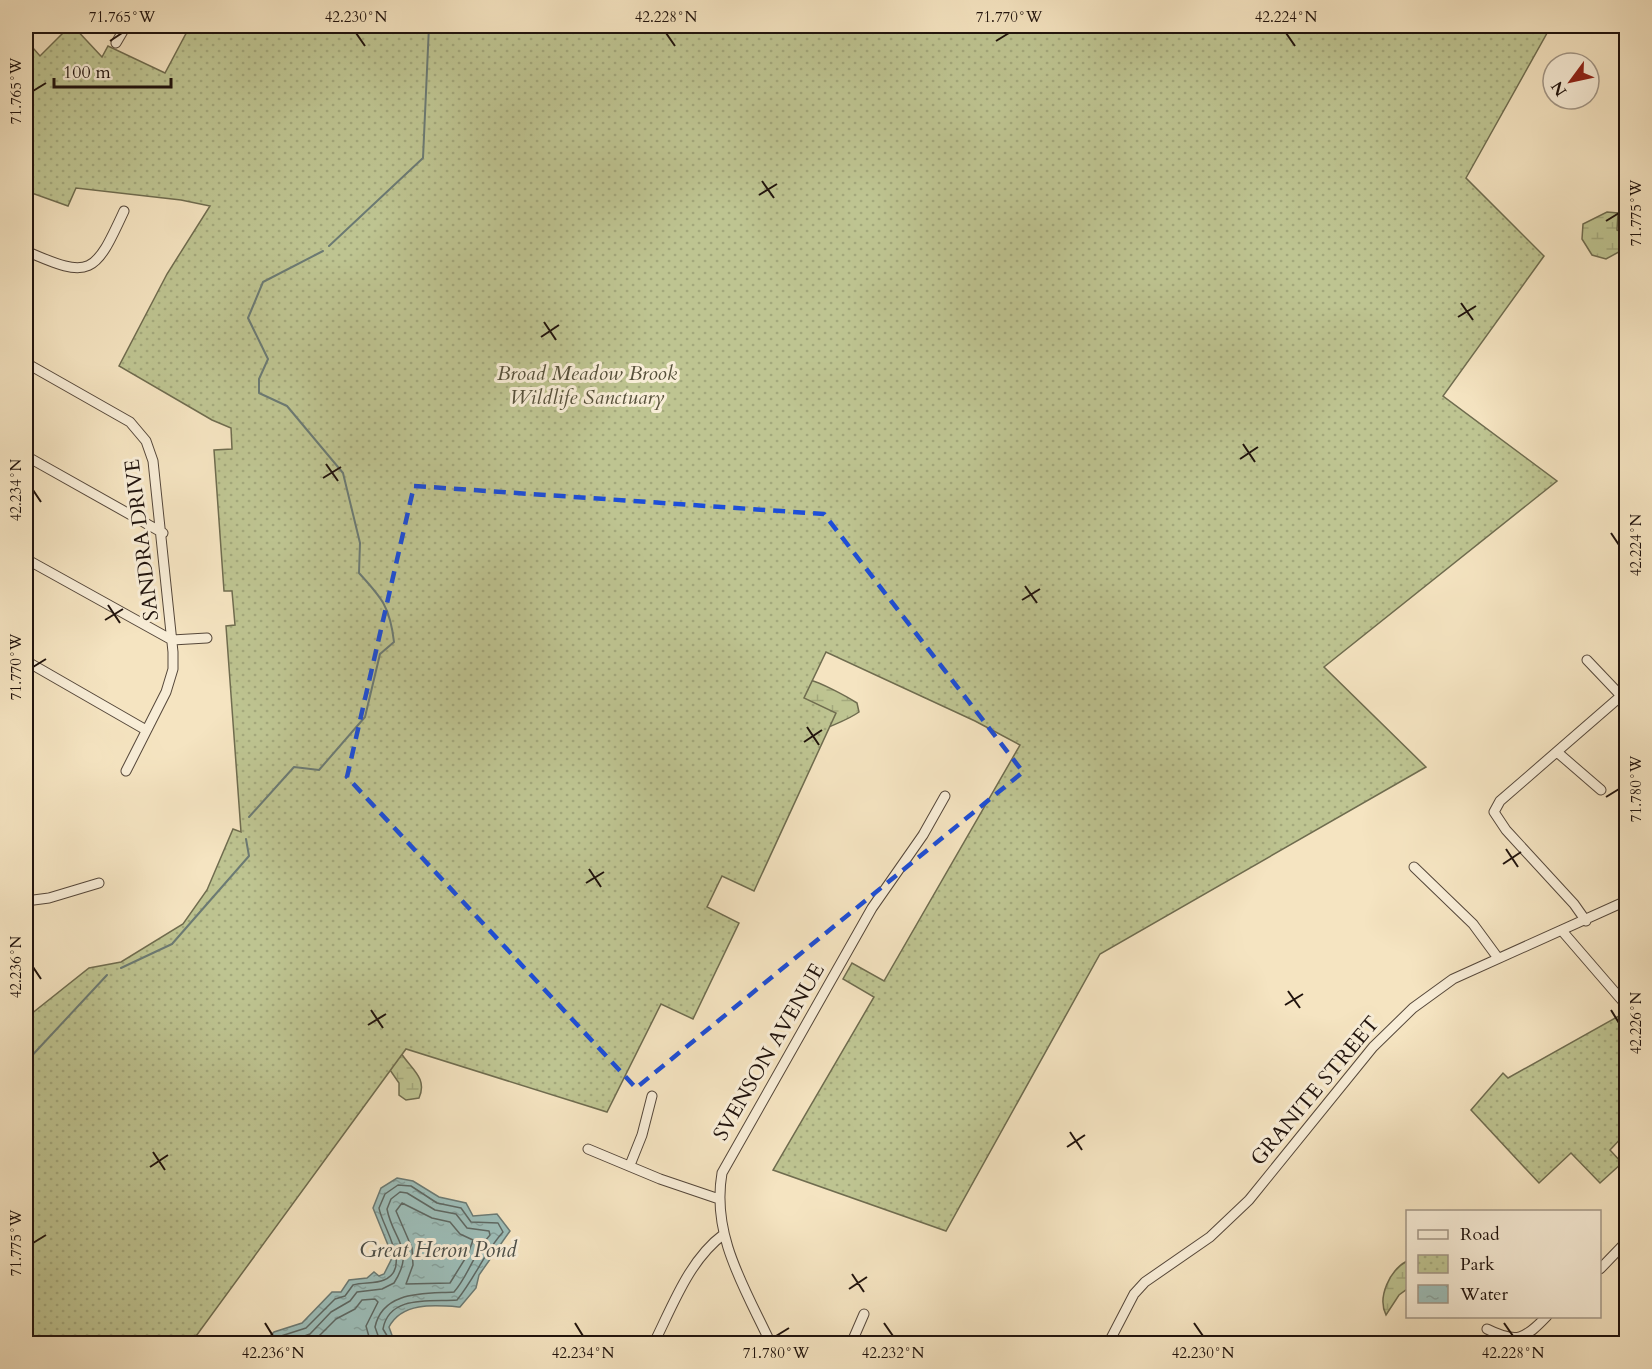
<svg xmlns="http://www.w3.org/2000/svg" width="1652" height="1369" viewBox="0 0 1652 1369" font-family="Cardo,serif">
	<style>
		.wetland { fill: url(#wetland-marsh); stroke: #6f6c4f; stroke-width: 1.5 }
		.park { fill: url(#park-dots); stroke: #6f6c4f; stroke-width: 1.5 }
		.water { fill: url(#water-ripples); stroke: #6b7a74; stroke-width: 1.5 }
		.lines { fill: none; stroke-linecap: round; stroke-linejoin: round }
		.shore { stroke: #5e6863; stroke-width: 1.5 }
		.stream { stroke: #6b7a74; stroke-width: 2 }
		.minor-casing { stroke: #55473a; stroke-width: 11 }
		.minor { stroke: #f8edd7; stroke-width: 9 }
		.marked { fill: none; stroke: #1d4ed8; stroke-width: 4.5; stroke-dasharray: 12 8; stroke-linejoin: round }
		.ticks { fill: none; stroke: #20130d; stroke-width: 2 }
		.labels { text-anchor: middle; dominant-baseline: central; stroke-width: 6; stroke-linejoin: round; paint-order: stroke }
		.park-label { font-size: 21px; font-style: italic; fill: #57513b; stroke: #f8edd7 }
		.street-label { font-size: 21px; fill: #20130d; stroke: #f8edd7 }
		.water-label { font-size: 22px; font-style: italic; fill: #4c4f49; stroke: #f8edd7 }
		.neatline { fill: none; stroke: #20130d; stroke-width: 2 }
		.ticks-label { font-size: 15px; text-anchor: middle; fill: #20130d }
	</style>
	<defs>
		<pattern id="wetland-marsh" width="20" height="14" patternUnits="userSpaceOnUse" patternTransform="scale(1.5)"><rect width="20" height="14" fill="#bec491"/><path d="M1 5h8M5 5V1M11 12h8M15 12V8" fill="none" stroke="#a3a87c"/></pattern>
		<pattern id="park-dots" width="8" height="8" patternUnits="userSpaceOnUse" patternTransform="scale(1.5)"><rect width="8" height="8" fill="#bec491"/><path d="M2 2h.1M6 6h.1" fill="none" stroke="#a3a87c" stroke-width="1.8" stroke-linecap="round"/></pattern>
		<pattern id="water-ripples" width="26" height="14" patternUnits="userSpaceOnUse" patternTransform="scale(1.5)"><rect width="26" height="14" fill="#9dbeb9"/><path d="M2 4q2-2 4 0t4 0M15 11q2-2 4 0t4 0" fill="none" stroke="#87a29e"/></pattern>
	</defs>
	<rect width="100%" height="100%" fill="#f5e4c1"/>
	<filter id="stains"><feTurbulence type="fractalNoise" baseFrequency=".00333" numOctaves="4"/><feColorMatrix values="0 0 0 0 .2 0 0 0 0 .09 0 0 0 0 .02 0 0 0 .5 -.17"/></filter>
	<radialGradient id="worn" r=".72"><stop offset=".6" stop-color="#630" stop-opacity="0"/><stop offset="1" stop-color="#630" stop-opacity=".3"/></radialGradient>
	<path class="wetland" d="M 1607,212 L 1618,213 L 1617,230 L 1626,234 L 1626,248 L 1606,259 L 1592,255 L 1582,239 L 1583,224 Z
		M 809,680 C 820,682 846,696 857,703 L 859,712 C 845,722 830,725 815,734 L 798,702 Z
		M 401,1053 C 411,1069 428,1078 419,1098 L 406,1100 L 399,1095 L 399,1083 L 390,1070 Z
		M 1407,1261 L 1407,1289 L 1399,1295 L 1386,1315 C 1377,1297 1390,1270 1407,1261 Z"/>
	<path class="park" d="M 70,26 L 73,26 L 102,57 L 108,46 L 165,73 L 190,26 L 1551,26 L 1466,178 L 1544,256 L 1443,396 L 1557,481 L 1324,667 L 1426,767 L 1100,954 L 946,1231 L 773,1170 L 874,997 L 843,979 L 852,963 L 884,981 L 1020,745 L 975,721 L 826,652 L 804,698 L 836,713 L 754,891 L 722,876 L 707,907 L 739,923 L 693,1019 L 661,1004 L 607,1112 L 406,1049 L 191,1343 L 26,1343 L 26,1018 L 89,968 L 121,962 L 183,924 L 207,890 L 233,829 L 241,832 L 226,626 L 235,625 L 232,591 L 224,591 L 214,450 L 232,449 L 231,428 L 212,420 L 119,366 L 167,274 L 210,206 L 181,200 L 76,188 L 68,206 L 26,191 L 26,40 L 40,56 Z
		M 1626,1012 L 1626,1133 L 1610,1150 L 1622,1163 L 1600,1183 L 1571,1153 L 1539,1183 L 1471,1110 L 1503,1073 L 1508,1078 Z"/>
	<path class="water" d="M 397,1178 L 413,1181 L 439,1197 L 466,1203 L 473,1216 L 497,1214 L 510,1231 L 479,1275 L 476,1288 L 460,1307 C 434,1305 402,1302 389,1327 L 393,1338 L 421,1343 L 263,1343 L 274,1332 L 302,1323 L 332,1292 L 341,1292 L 349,1280 L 367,1278 L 374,1272 L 379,1276 L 384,1274 L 391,1260 L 390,1250 L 373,1208 L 381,1188 Z"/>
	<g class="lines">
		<path class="shore" d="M 402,1203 L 432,1218 L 450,1222 L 460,1234 L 473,1240 L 468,1254 L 450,1283 L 406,1284 L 413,1265 L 412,1248 L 396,1211 Z
			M 271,1344 L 278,1337 L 306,1328 L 335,1299 L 345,1296 L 353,1285 C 363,1282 375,1284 384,1280 C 413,1268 382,1227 379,1208 L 385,1194 L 398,1185 L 411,1186 L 437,1203 L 461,1208 L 471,1222 L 498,1223 L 503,1232 C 484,1253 475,1278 457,1300 C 433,1302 389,1294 383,1329 L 392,1344
			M 282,1344 L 310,1334 L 331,1312 L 350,1301 L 357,1292 L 382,1289 L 394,1283 C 416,1248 393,1241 387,1209 L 391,1199 L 400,1192 L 407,1193 L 435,1210 L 456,1214 L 467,1228 L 489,1231 L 490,1235 C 474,1252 469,1275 454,1292 C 425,1294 383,1290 375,1327 L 381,1344
			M 311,1344 L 336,1319 L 355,1309 L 362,1300 L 375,1299 L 378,1302 L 366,1326 L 371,1344"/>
		<path class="stream" d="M 329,246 L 423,158 L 429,26
			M 249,817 L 294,767 L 319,770 L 365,717 L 380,654 L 394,642 C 390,607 382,598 359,573 L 360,543 L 343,473 L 287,406 L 259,393 L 259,379 L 268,359 L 248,318 L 263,282 L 323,251
			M 121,968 L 172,944 L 249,856 L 246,839
			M 26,1062 L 107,975"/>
		<g class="minor-casing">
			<path id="minor" d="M 116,43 L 126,26
				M 26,251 C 91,280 95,274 124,211
				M 26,363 L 130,422 L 146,441 L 153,461 L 173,652 L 173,669 L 166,692 L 126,771
				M 26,456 L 163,533
				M 26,559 L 172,640 L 207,638
				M 1587,660 L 1626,701
				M 26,661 L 146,730
				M 1557,752 L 1601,790
				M 1414,867 L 1473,924 L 1498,958
				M 26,901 L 49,898 L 99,883
				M 1586,921 L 1574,904 L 1506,830 L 1494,812 L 1500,801 L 1621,696
				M 1563,932 L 1626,1005
				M 588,1149 L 660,1179 L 719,1199
				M 630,1165 L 642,1135 L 652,1096
				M 1600,1269 L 1626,1242
				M 1487,1329 C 1517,1344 1525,1339 1547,1316
				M 654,1343 C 673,1305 689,1260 724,1234
				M 771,1344 C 745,1288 711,1236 722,1173 L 872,908 L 923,835 L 945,796
				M 851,1344 L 864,1314
				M 1108,1344 L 1134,1294 L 1145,1282 L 1210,1237 L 1249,1200 L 1373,1047 L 1413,1008 L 1453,979 L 1626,901"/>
		</g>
		<use href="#minor" class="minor"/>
	</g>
	<path class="marked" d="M 414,486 L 824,514 L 1023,772 L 636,1088 L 347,777 Z"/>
	<path class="ticks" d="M 356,33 L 365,46M 666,33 L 675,46M 1286,33 L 1295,46M 110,41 L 122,33M 996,41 L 1009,33M 33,91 L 46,83M 762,181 L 774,198M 759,195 L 777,184M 1606,221 L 1619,213M 1461,303 L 1473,320M 1458,317 L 1476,306M 544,322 L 556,340M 541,337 L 559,325M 1243,444 L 1255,462M 1240,459 L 1258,447M 326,464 L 338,481M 323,478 L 341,467M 33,490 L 41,502M 1611,533 L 1619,545M 1025,586 L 1037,603M 1022,600 L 1040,589M 108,605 L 120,623M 105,620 L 123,609M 33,667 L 46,659M 807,727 L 819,745M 804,742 L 822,730M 1606,797 L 1619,789M 1506,849 L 1518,867M 1503,864 L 1521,852M 589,869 L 601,887M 586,883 L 604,872M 33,967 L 41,979M 1288,991 L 1300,1008M 1285,1005 L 1303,994M 371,1010 L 383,1028M 1611,1010 L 1619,1023M 368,1025 L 386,1014M 1070,1132 L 1082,1150M 1067,1147 L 1085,1135M 153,1152 L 165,1170M 150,1167 L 168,1155M 33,1243 L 46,1235M 852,1274 L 864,1292M 849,1289 L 867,1277M 265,1323 L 273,1336M 575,1323 L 583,1336M 884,1323 L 893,1336M 1194,1323 L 1203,1336M 1504,1323 L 1513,1336M 776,1336 L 789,1328"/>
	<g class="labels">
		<g class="park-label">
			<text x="587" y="373">Broad Meadow Brook<tspan x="587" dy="24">Wildlife Sanctuary</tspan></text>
		</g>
		<g class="street-label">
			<text transform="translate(142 540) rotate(-97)">SANDRA DRIVE</text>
			<text transform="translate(769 1052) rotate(-60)">SVENSON AVENUE</text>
			<text transform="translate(1315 1091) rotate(-50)">GRANITE STREET</text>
		</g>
		<g class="water-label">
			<text x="438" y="1250">Great Heron Pond</text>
		</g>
	</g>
	<rect width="1652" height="1369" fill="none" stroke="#f5e4c1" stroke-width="66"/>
	<rect x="1406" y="1210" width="195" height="108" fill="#f8edd7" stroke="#a29686" stroke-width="1.5"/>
	<rect x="1418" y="1230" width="30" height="9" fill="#f8edd7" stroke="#a29686" stroke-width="1.5"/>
	<text x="1460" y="1240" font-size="18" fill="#20130d">Road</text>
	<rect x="1418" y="1255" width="30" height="18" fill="url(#park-dots)" stroke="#a29686" stroke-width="1.5"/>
	<text x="1460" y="1270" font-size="18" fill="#20130d">Park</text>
	<rect x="1418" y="1285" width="30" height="18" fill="url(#water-ripples)" stroke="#a29686" stroke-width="1.5"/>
	<text x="1460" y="1300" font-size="18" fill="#20130d">Water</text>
	<g transform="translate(1571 81) rotate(237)"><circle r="28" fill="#f8edd7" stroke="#a29686" stroke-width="1.5"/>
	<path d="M0-4.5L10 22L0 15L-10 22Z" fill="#8f2418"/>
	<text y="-9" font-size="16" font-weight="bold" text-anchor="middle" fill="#20130d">N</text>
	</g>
	<path d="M54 78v9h117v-9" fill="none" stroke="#20130d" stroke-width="3"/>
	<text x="63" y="78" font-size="18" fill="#20130d" stroke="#f8edd7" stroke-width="4.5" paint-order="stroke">100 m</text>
	<rect x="33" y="33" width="1586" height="1303" class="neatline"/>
	<g class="ticks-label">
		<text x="122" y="22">71.765°W</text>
		<text x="356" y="22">42.230°N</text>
		<text x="666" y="22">42.228°N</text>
		<text x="1009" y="22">71.770°W</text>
		<text x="1286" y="22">42.224°N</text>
		<text transform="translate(16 91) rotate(-90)" y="5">71.765°W</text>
		<text transform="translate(1636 213) rotate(-90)" y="5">71.775°W</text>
		<text transform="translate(16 490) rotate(-90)" y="5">42.234°N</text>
		<text transform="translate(1636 545) rotate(-90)" y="5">42.224°N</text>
		<text transform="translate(16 667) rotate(-90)" y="5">71.770°W</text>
		<text transform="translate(1636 789) rotate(-90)" y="5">71.780°W</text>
		<text transform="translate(16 967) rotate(-90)" y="5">42.236°N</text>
		<text transform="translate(1636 1023) rotate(-90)" y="5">42.226°N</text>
		<text transform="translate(16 1243) rotate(-90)" y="5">71.775°W</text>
		<text x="273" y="1358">42.236°N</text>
		<text x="583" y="1358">42.234°N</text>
		<text x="776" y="1358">71.780°W</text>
		<text x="893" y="1358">42.232°N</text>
		<text x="1203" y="1358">42.230°N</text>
		<text x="1513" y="1358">42.228°N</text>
	</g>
	<rect width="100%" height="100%" filter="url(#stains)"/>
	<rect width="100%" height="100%" fill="url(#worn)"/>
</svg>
